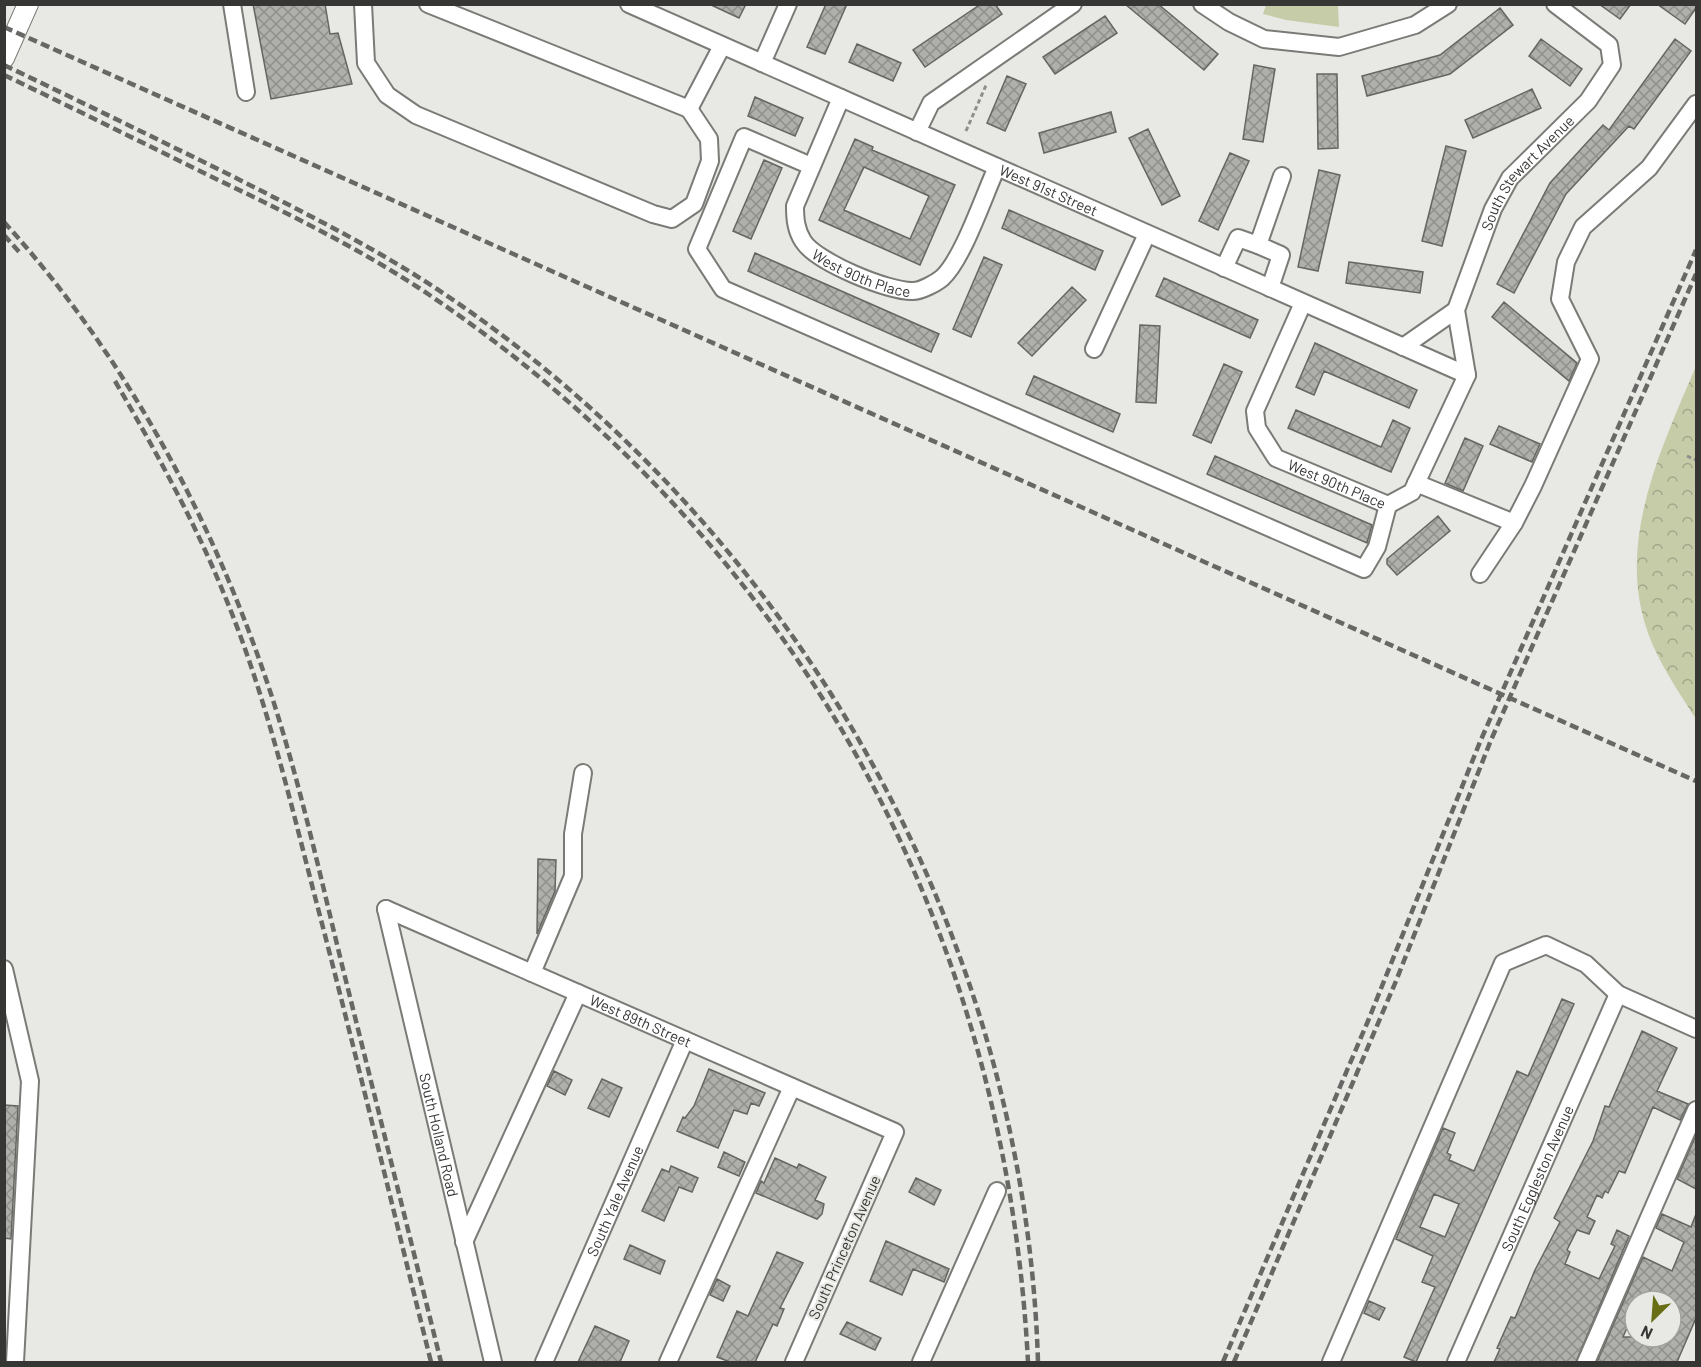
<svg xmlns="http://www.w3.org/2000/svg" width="1701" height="1367" viewBox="0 0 1701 1367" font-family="Barlow,sans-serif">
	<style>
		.grass { fill: #c7cca8 }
		.park { fill: url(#park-crowns) }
		.building { fill: url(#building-cross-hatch); stroke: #656662; stroke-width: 1.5; fill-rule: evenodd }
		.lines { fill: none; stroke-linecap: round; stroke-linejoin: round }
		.minor-casing { stroke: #7a7b77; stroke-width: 20 }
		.major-casing { stroke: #7a7b77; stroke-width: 22 }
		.path { stroke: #8f908d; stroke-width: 3; stroke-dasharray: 4.5 3; stroke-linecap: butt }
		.minor { stroke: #fff; stroke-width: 16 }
		.major { stroke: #fff; stroke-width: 20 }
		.rail { stroke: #676765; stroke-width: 4.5; stroke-dasharray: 9 4.5; stroke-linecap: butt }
		.labels { text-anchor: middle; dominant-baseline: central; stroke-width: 4.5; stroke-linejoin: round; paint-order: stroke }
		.street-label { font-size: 15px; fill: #363635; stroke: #e8e9e4 }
	</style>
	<defs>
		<pattern id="park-crowns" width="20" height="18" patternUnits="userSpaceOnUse" patternTransform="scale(1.5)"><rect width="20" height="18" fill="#c7cca8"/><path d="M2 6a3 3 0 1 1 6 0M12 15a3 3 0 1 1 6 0" fill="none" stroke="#a2a68a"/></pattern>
		<pattern id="building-cross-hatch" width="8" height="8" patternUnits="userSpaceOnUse" patternTransform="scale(1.5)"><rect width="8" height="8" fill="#afafab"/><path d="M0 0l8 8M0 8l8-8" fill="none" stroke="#8f8f8c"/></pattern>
	</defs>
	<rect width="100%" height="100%" fill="#e8e9e4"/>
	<path class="grass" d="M 1266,5 L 1338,5 L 1339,27 L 1286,20 L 1263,14 Z"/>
	<path class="park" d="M 1696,366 L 1696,719 C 1683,699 1669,678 1658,656 C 1608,559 1657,458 1696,366 Z"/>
	<path class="building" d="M 253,4 L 325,4 L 330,34 L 338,33 L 352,84 L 271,99 Z
		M 709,4 L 746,4 L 739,18 Z
		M 826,4 L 847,4 L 825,54 L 807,47 Z
		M 981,4 L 995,4 L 1002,14 L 925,67 L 913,50 Z
		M 1125,4 L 1158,4 L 1218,54 L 1204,70 Z
		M 1599,4 L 1631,4 L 1620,19 Z
		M 1657,4 L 1696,4 L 1696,8 L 1685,24 Z
		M 1500,8 L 1513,25 L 1450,74 L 1367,96 L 1362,76 L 1440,55 Z
		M 1105,16 L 1117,33 L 1055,74 L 1043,57 Z
		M 1541,39 L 1582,69 L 1570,86 L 1529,56 Z
		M 1675,39 L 1691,51 L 1634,129 L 1629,126 L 1566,194 L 1514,293 L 1497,284 L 1550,183 L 1603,125 L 1609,130 Z
		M 857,44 L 901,63 L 893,81 L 849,62 Z
		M 1254,65 L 1275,69 L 1263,142 L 1243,139 Z
		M 1317,74 L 1337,74 L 1338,148 L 1318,149 Z
		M 1007,76 L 1026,84 L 1005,131 L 987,123 Z
		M 1532,89 L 1541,108 L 1473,138 L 1465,120 Z
		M 755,97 L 803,118 L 795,136 L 748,116 Z
		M 1111,112 L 1116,132 L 1044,153 L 1039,133 Z
		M 1148,129 L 1180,196 L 1162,205 L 1129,138 Z
		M 855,139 L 873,147 L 872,150 L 955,185 L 920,265 L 819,220 ZM 864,167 L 929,196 L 910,239 L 844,210 Z
		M 1446,146 L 1466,151 L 1442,246 L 1422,241 Z
		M 1230,153 L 1249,161 L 1218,230 L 1199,221 Z
		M 764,160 L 782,168 L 751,239 L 733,231 Z
		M 1319,170 L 1340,175 L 1318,271 L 1298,267 Z
		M 1009,210 L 1103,251 L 1095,270 L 1002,228 Z
		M 755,253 L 939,334 L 931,352 L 748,271 Z
		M 984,257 L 1002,265 L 971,337 L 953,329 Z
		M 1349,262 L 1423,272 L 1420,293 L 1346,283 Z
		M 1164,278 L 1258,320 L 1250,338 L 1156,296 Z
		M 1072,287 L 1086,300 L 1032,356 L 1018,343 Z
		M 1504,302 L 1577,363 L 1569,381 L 1492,317 Z
		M 1140,325 L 1160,326 L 1156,403 L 1136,402 Z
		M 1315,343 L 1417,390 L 1409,408 L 1324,371 L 1314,395 L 1296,387 Z
		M 1224,364 L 1242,372 L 1211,443 L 1193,435 Z
		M 1034,376 L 1120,414 L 1113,432 L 1026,394 Z
		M 1296,410 L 1381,447 L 1393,420 L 1410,428 L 1391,472 L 1288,428 Z
		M 1499,426 L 1540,444 L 1532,462 L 1490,444 Z
		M 1465,438 L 1483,446 L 1463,491 L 1445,483 Z
		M 1215,456 L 1372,525 L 1367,543 L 1207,474 Z
		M 1438,516 L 1450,531 L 1397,575 L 1387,564 L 1387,559 Z
		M 538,859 L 556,860 L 555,891 L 537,934 Z
		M 1562,999 L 1574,1004 L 1416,1362 L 1404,1357 L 1435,1287 L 1422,1282 L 1433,1256 L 1396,1239 L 1443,1128 L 1455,1133 L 1447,1153 L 1451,1155 L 1449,1160 L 1474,1171 L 1517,1071 L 1528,1076 ZM 1434,1194 L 1459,1204 L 1445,1237 L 1420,1227 Z
		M 1642,1031 L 1677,1048 L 1657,1091 L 1688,1104 L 1680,1120 L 1653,1107 L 1625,1173 L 1619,1171 L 1608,1193 L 1605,1191 L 1602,1198 L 1597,1195 L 1587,1217 L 1595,1221 L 1589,1234 L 1577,1230 L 1567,1250 L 1570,1252 L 1565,1264 L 1599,1279 L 1615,1246 L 1611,1244 L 1617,1230 L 1629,1236 L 1576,1362 L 1494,1362 L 1500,1349 L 1497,1348 L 1511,1317 L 1515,1318 L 1535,1270 L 1560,1222 L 1554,1218 L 1593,1141 L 1605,1106 L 1609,1107 Z
		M 709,1069 L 765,1093 L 759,1106 L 751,1103 L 747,1114 L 734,1110 L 718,1148 L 677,1131 L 683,1117 L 685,1118 L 694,1106 Z
		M 554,1071 L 572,1080 L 565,1095 L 547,1086 Z
		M 602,1079 L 622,1088 L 609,1117 L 588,1108 Z
		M 4,1105 L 18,1106 L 11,1239 L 4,1238 Z
		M 1696,1135 L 1696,1189 L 1677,1179 Z
		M 724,1152 L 745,1162 L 739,1176 L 718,1167 Z
		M 775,1158 L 797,1168 L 799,1164 L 826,1177 L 815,1200 L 824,1204 L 822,1214 L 817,1219 L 756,1193 L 761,1181 L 764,1183 Z
		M 671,1166 L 698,1178 L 692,1192 L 679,1187 L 664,1221 L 642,1211 L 662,1169 L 669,1172 Z
		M 916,1178 L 941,1190 L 934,1205 L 909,1192 Z
		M 1662,1214 L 1691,1227 L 1696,1214 L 1696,1318 L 1677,1362 L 1597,1362 L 1643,1257 L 1672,1271 L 1684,1242 L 1656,1228 ZM 1635,1301 L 1671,1301 L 1671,1337 L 1623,1337 L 1635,1309 Z
		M 886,1241 L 949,1269 L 944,1282 L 913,1269 L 902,1295 L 870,1281 Z
		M 630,1245 L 665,1261 L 660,1274 L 624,1259 Z
		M 777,1252 L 803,1263 L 780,1308 L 784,1309 L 777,1326 L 773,1324 L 755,1362 L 730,1362 L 717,1357 L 737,1311 L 748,1316 Z
		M 717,1279 L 730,1286 L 723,1301 L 710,1295 Z
		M 1369,1301 L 1385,1308 L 1379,1320 L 1364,1313 Z
		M 847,1322 L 881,1338 L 875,1350 L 840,1334 Z
		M 595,1326 L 629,1341 L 620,1362 L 578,1362 Z"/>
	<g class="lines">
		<g class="minor-casing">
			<g id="minor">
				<path d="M 232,4 L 246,92"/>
				<path d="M 363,4 L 366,63 L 387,95 L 416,115 L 653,214 L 672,219 L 694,204 L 710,161 L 709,139 L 689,109"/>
				<path d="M 428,4 L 689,109 L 722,46"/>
				<path id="s1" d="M 629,4 L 1467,375"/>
				<path d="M 1202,4 L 1229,22 L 1264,39 L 1339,47 L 1415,25 L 1448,4"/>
				<path d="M 762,63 L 788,4"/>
				<path id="s2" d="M 841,98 L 795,206 C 795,219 796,230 803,241 C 816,262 889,292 913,291 C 921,291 936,283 942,278 C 963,259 984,195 997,167"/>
				<path d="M 917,132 L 931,103 L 1073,4"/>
				<path d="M 811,166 L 744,137 L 697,249 L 723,289 L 1364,569 L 1377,547 L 1388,505"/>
				<path d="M 1224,268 L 1238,238 L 1258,245"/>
				<path d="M 1270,288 L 1281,255 L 1258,245 L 1282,176"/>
				<path id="s3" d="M 1303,303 L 1255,411 L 1257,428 L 1276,458 L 1388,505 L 1412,492 L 1467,375 L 1456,310 L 1493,209 L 1510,178 L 1588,101 L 1612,65 L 1609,45 L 1555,4"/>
				<path d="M 1403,347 L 1456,310"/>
				<path d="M 1094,349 L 1147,234"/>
				<path d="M 1416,483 L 1514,523"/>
				<path d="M 1480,574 L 1514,523 L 1533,486 L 1590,359 L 1560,299 L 1566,262 L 1583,227 L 1649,168 L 1696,104"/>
				<path id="s4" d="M 386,909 L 895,1132 L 794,1362"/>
				<path id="s5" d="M 386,909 L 493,1362"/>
				<path d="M 4,969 L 30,1081 L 15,1362"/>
				<path d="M 532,973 L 573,876 L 573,834 L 583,773"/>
				<path d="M 464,1242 L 578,993"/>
				<path id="s6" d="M 544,1362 L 685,1040"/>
				<path d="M 668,1362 L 792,1087"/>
				<path d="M 921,1362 L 997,1191"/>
				<path d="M 1331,1362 L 1503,963 L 1546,945 L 1586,964 L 1618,994 L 1696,1029"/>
				<path id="s7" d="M 1456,1362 L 1618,994"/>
				<path d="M 1586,1362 L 1696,1110"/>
			</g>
		</g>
		<g class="major-casing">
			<path id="major" d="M 4,58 L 28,4"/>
		</g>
		<path class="path" d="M 966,131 L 987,83
			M 1687,456 L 1696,460"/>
		<use href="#minor" class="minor"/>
		<use href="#major" class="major"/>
		<path class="rail" d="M 4,27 L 1696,781
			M 4,65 C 79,101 153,137 228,174 C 299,210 370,245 437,289 C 794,526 1025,933 1038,1362
			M 4,75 C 73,108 141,142 210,176 C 281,210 353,245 419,288 C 790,534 1005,919 1028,1362
			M 4,222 C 127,358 214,521 271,694 C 300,783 320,875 342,965 C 375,1097 408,1230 441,1362
			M 4,235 L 20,253
			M 115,381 C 155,450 194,520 224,594 C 264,690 288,792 314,893 C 355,1049 392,1206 431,1362
			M 1223,1362 L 1368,1021 L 1480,742 L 1696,250
			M 1234,1362 L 1396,981 L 1491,740 L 1696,274"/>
	</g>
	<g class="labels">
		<g class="street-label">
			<text stroke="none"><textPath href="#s3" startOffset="672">South Stewart Avenue</textPath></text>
			<text stroke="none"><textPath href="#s1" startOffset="459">West 91st Street</textPath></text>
			<text stroke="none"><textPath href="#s2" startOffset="222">West 90th Place</textPath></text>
			<text stroke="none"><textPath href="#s3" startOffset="237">West 90th Place</textPath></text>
			<text stroke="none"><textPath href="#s4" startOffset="278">West 89th Street</textPath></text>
			<text stroke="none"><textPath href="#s5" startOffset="232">South Holland Road</textPath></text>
			<text stroke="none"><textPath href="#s7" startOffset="201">South Eggleston Avenue</textPath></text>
			<text stroke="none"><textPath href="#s6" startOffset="176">South Yale Avenue</textPath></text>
			<text transform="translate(844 1247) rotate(-66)">South Princeton Avenue</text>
		</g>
	</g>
	<rect width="1701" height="1367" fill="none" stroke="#363635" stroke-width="12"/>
	<g transform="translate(1653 1319) rotate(205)"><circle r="28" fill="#e8e9e4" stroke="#a1a19e" stroke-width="1.5"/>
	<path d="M0-4.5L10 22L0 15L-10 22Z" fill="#676e15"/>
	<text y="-9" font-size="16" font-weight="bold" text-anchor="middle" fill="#363635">N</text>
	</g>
</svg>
